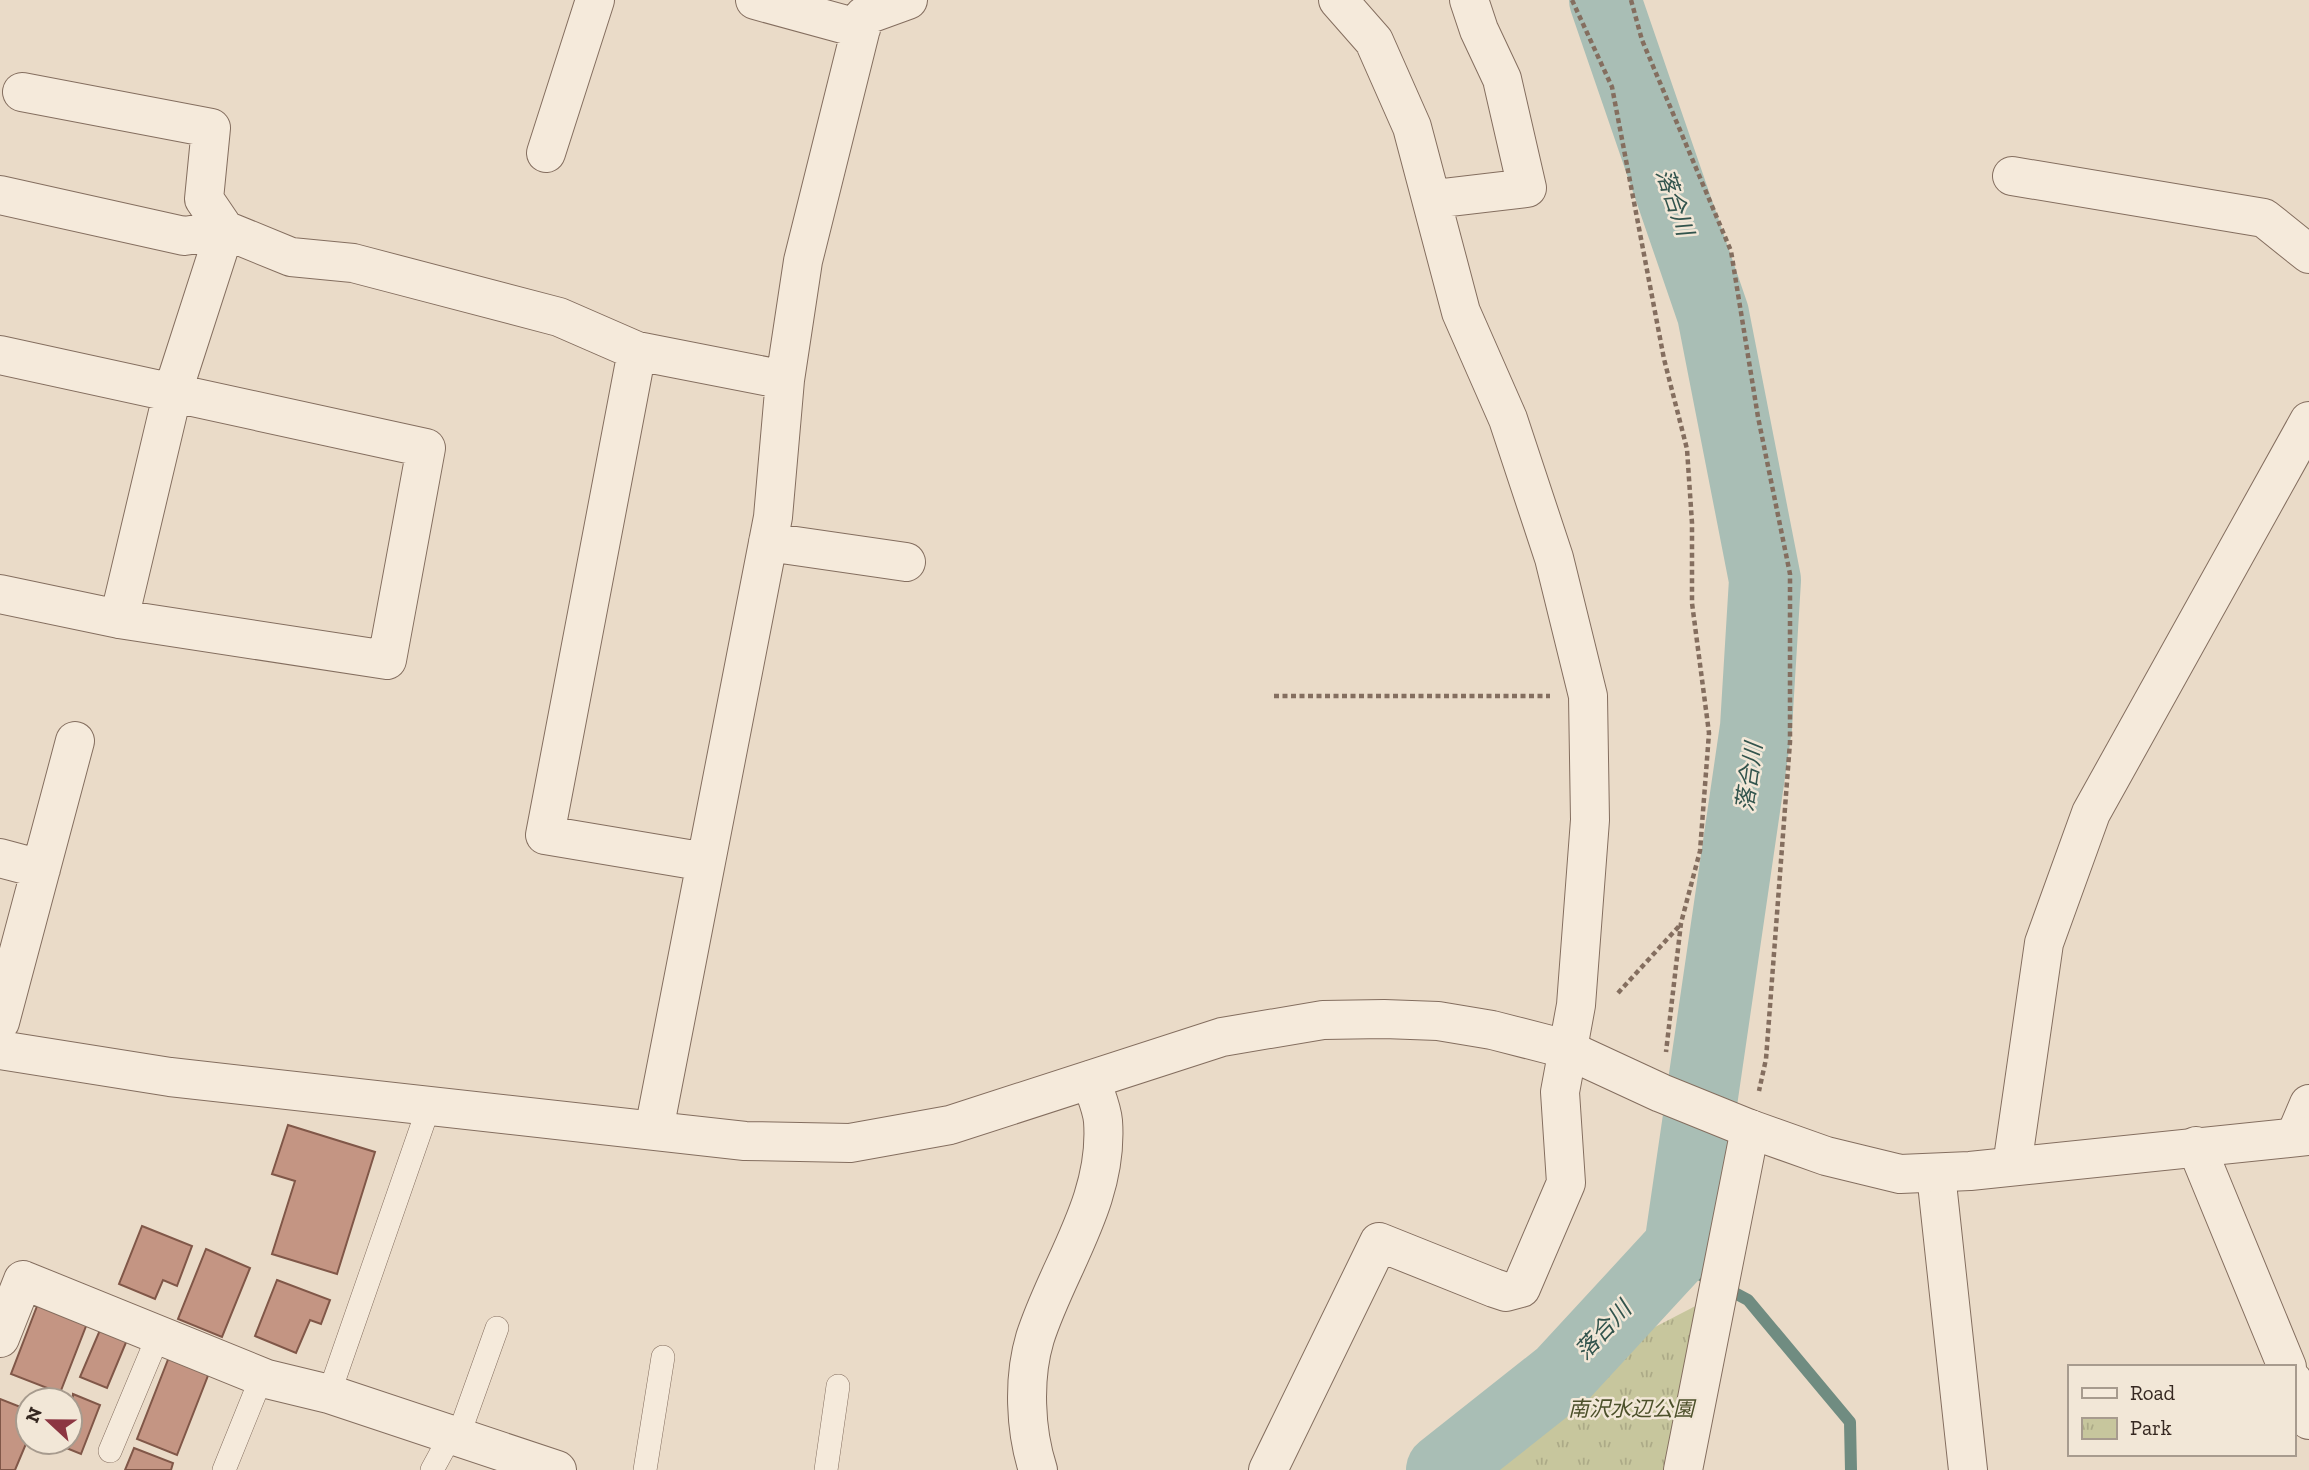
<svg xmlns="http://www.w3.org/2000/svg" width="2309" height="1470" viewBox="0 0 2309 1470" font-family="'Zilla Slab','Noto Sans JP',serif">
	<style>
		.park { fill: url(#park-tufts) }
		.lines { fill: none; stroke-linecap: round; stroke-linejoin: round }
		.stream { stroke: #708c81; stroke-width: 12 }
		.river { stroke: #a9beb5; stroke-width: 72 }
		.building { fill: #c49583; stroke: #805748; stroke-width: 2 }
		.service-casing { stroke: #846e5f; stroke-width: 24 }
		.minor-casing { stroke: #846e5f; stroke-width: 40 }
		.tertiary-casing { stroke: #846e5f; stroke-width: 40 }
		.path { stroke: #846e5f; stroke-width: 4.5; stroke-dasharray: 5 3.5; stroke-linecap: butt }
		.service { stroke: #f5eadb; stroke-width: 23 }
		.minor { stroke: #f5eadb; stroke-width: 38 }
		.tertiary { stroke: #f5eadb; stroke-width: 38 }
		.labels { text-anchor: middle; dominant-baseline: central; stroke-width: 5; stroke-linejoin: round; paint-order: stroke }
		.park-label { font-size: 21px; font-style: italic; fill: #4c502a; stroke: #f2e7d7 }
		.water-label { font-size: 23px; font-style: italic; fill: #32544d; stroke: #f2e7d7 }
	</style>
	<defs>
		<pattern id="park-tufts" width="24" height="20" patternUnits="userSpaceOnUse" patternTransform="scale(1.75)"><rect width="24" height="20" fill="#c7c69d"/><path d="M3 7l-1-3M5 7V3M7 7l1-3M15 17l-1-3M17 17v-4M19 17l1-3" fill="none" stroke="#acaa87"/></pattern>
	</defs>
	<rect width="100%" height="100%" fill="#eadbc8"/>
	<path class="park" d="M 1713,1297 L 1683,1470 L 1442,1470 L 1562,1375 Z"/>
	<g class="lines">
		<path class="stream" d="M 1669,1258 L 1748,1300 L 1850,1422 L 1851,1470"/>
		<path class="river" d="M 1442,1470 L 1562,1375 L 1680,1247 L 1756,727 L 1765,580 L 1713,314 L 1605,0"/>
	</g>
	<path class="building" d="M 288,1125 L 375,1152 L 337,1274 L 272,1254 L 295,1181 L 272,1174 Z
		M 142,1226 L 192,1246 L 177,1286 L 163,1280 L 155,1299 L 119,1284 Z
		M 206,1249 L 250,1268 L 222,1337 L 178,1319 Z
		M 277,1280 L 330,1300 L 321,1324 L 310,1320 L 296,1353 L 255,1336 Z
		M 39,1301 L 88,1321 L 60,1393 L 11,1374 Z
		M 100,1330 L 127,1340 L 107,1388 L 80,1377 Z
		M 169,1357 L 209,1373 L 177,1455 L 137,1439 Z
		M 73,1394 L 100,1405 L 81,1454 L 54,1443 L 70,1442 Z
		M 0,1399 L 28,1410 L 28,1439 L 15,1470 L 0,1470 Z
		M 134,1448 L 173,1463 L 171,1470 L 125,1470 Z"/>
	<g class="lines">
		<g class="service-casing">
			<path id="service" d="M 329,1394 L 429,1106
				M 458,1437 L 497,1328
				M 110,1451 L 159,1334
				M 224,1470 L 262,1376
				M 432,1470 L 451,1435
				M 645,1470 L 663,1357
				M 826,1470 L 838,1386"/>
		</g>
		<g class="minor-casing">
			<path id="minor" d="M 755,0 L 861,29
				M 546,153 L 595,0
				M 2012,176 L 2264,218 L 2309,254
				M 0,195 L 184,236 L 225,230 L 204,199 L 211,128 L 22,92
				M 1434,199 L 1527,188 L 1502,79 L 1479,30 L 1469,0
				M 637,351 L 545,835 L 706,862 L 654,1130
				M 0,355 L 426,448 L 387,660 L 119,619 L 0,594
				M 785,380 L 803,261 L 864,16 L 908,0
				M 768,542 L 906,562
				M 119,619 L 173,391 L 225,230 L 291,257 L 353,263 L 559,317 L 637,351 L 785,380 L 773,517 L 706,862
				M 0,858 L 41,869
				M 0,1022 L 75,741
				M 2295,1137 L 2309,1104
				M 2196,1146 L 2287,1367
				M 2012,1166 L 2044,943 L 2091,813 L 2309,421
				M 1936,1174 L 1968,1470
				M 0,1338 L 23,1280 L 267,1379 L 329,1394 L 557,1470
				M 2293,1381 L 2309,1420
				M 1038,1470 C 1025,1430 1023,1378 1035,1338 C 1058,1266 1109,1201 1103,1121 C 1102,1108 1095,1093 1091,1080
				M 1268,1470 L 1379,1242 L 1494,1288 L 1506,1292 L 1521,1288 L 1566,1183 L 1560,1092 L 1576,1005 L 1590,820 L 1588,696 L 1554,558 L 1508,419 L 1461,312 L 1412,127 L 1374,41 L 1338,0
				M 1683,1470 L 1750,1129"/>
		</g>
		<g class="tertiary-casing">
			<path id="tertiary" d="M 0,1050 L 170,1077 L 745,1141 L 850,1143 L 950,1125 L 1222,1037 L 1323,1020 L 1384,1019 L 1438,1021 L 1492,1030 L 1566,1049 L 1661,1093 L 1750,1129 L 1826,1156 L 1900,1174 L 1970,1171 L 2309,1136"/>
		</g>
		<path class="path" d="M 1572,0 L 1612,87 L 1664,359 L 1687,449 L 1692,523 L 1692,603 L 1709,733 L 1700,851 L 1681,923 L 1666,1052
			M 1631,0 L 1642,40 L 1731,251 L 1758,417 L 1790,574 L 1790,742 L 1766,1059 L 1759,1091
			M 1274,696 L 1550,696
			M 1618,993 L 1681,924"/>
		<use href="#service" class="service"/>
		<use href="#minor" class="minor"/>
		<use href="#tertiary" class="tertiary"/>
	</g>
	<g class="labels">
		<g class="park-label">
			<text x="1631" y="1408">南沢水辺公園</text>
		</g>
		<g class="water-label">
			<text transform="translate(1675 202) rotate(71)">落合川</text>
			<text transform="translate(1749 777) rotate(-82)">落合川</text>
			<text transform="translate(1603 1330) rotate(-47)">落合川</text>
		</g>
	</g>
	<rect x="2068" y="1365" width="228" height="91" fill="#f2e7d7" stroke="#a79b8e" stroke-width="2"/>
	<rect x="2082" y="1388" width="35" height="10" fill="#f5eadb" stroke="#a79b8e" stroke-width="2"/>
	<text x="2130" y="1400" font-size="21" fill="#362821">Road</text>
	<rect x="2082" y="1418" width="35" height="21" fill="url(#park-tufts)" stroke="#a79b8e" stroke-width="2"/>
	<text x="2130" y="1435" font-size="21" fill="#362821">Park</text>
	<g transform="translate(49 1421) rotate(292)"><circle r="33" fill="#f2e7d7" stroke="#a79b8e" stroke-width="2"/>
	<path d="M0-5L12 26L0 18L-12 26Z" fill="#8c3642"/>
	<text y="-10" font-size="19" font-weight="bold" text-anchor="middle" fill="#362821">N</text>
	</g>
</svg>
